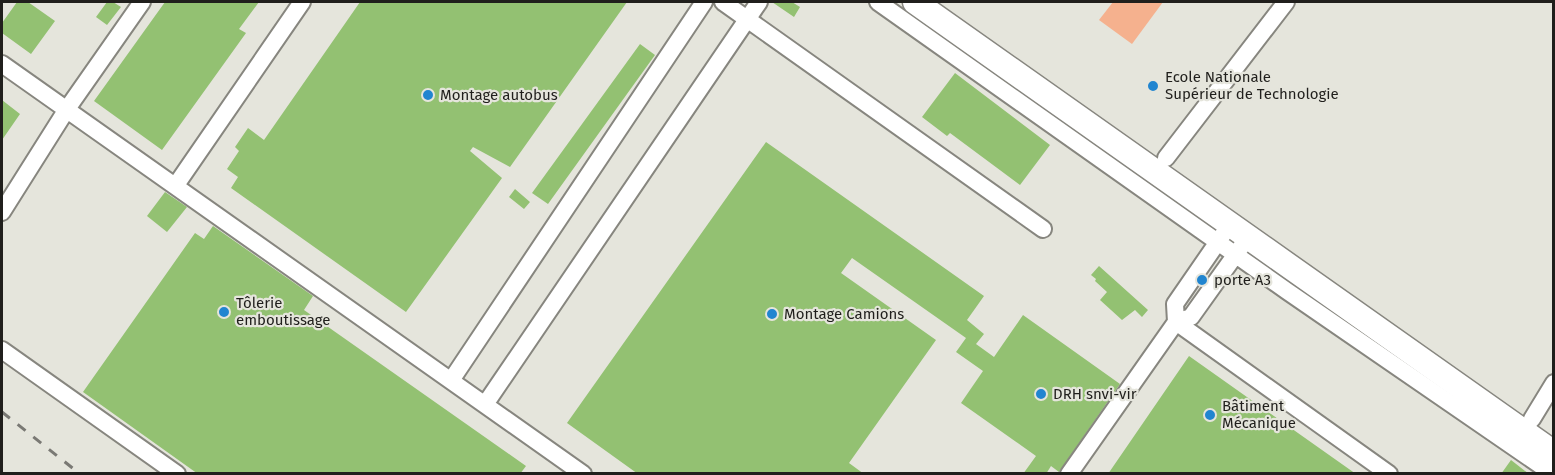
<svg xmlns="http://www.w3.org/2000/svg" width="1555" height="475" viewBox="0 0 1555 475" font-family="'Fira Sans',sans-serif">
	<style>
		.green { fill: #f5b18e }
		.building { fill: #93c172 }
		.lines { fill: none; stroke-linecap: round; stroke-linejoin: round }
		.minor-casing { stroke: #87867f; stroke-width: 20 }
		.highway-casing { stroke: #87867f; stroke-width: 27 }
		.minor { stroke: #fff; stroke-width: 16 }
		.highway { stroke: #fff; stroke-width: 24 }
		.rail { stroke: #7a7974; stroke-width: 3; stroke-dasharray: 10 10; stroke-linecap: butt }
		.poi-dot { fill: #2185d0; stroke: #e5e5dc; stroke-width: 2 }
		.labels { text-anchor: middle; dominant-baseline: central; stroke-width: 4.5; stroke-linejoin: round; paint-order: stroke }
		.poi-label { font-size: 15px; fill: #201f1c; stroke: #e5e5dc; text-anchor: start }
	</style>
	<rect width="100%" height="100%" fill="#e5e5dc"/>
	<path class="green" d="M 1113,2 L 1163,2 L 1132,44 L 1099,20 Z"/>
	<path class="building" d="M 17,2 L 28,2 L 55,21 L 31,54 L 2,33 L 2,23 Z
		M 107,2 L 113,2 L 121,7 L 107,25 L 96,17 Z
		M 165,2 L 259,2 L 239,29 L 246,33 L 162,150 L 94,101 Z
		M 360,2 L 627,2 L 510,167 L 473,147 L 470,151 L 502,178 L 406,312 L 231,188 L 238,177 L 227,169 L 239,151 L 235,147 L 248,128 L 264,140 Z
		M 772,2 L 792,2 L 800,7 L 794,17 Z
		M 640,44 L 655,55 L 548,204 L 532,193 Z
		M 955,73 L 1050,145 L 1020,185 L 950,133 L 947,136 L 922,117 Z
		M 2,100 L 20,114 L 2,140 Z
		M 766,142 L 984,296 L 967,320 L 984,334 L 976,344 L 994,357 L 1023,315 L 1120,384 L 1059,472 L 1051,466 L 1046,474 L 1023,474 L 1036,456 L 961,403 L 983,371 L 956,352 L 966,338 L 852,258 L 841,273 L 936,340 L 849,463 L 864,474 L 638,474 L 567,423 Z
		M 515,189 L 530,202 L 524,209 L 509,197 Z
		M 165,192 L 187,207 L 167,232 L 147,216 Z
		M 213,226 L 313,296 L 304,310 L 526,466 L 520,474 L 198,474 L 83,392 L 195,233 L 204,239 Z
		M 1099,266 L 1148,310 L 1142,317 L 1135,310 L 1122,320 L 1100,300 L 1107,292 L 1095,281 L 1096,279 L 1091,275 Z
		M 1189,356 L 1356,474 L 1108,474 Z
		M 1511,460 L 1529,474 L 1501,474 Z"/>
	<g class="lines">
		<g class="minor-casing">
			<path id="minor" d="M 723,2 L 1043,229
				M 878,2 L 1287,291 L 1553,474
				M 2,64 L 583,474
				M 1166,158 L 1286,2
				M 176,185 L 302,2
				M 2,212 L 67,109 L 142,2
				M 1176,322 L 1389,474
				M 1176,322 L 1175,304 L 1224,233
				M 2,350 L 177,474
				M 452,379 L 704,2
				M 486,403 L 759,2
				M 1532,419 L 1554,383
				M 1069,474 L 1176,322 L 1191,317 L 1241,247"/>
		</g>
		<g class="highway-casing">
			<path id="highway" d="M 915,2 L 1554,453"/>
		</g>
		<use href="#minor" class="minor"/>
		<use href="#highway" class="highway"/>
		<path class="rail" d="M 2,412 L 80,474"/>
	</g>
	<g class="poi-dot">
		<circle cx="1153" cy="86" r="6"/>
		<circle cx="428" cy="95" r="6"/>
		<circle cx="1202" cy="280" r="6"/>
		<circle cx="224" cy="312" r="6"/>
		<circle cx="772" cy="314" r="6"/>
		<circle cx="1041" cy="394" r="6"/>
		<circle cx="1210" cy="415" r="6"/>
	</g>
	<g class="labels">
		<g class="poi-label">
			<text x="1165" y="77">Ecole Nationale<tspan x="1165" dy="17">Supérieur de Technologie</tspan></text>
			<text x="440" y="95">Montage autobus</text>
			<text x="1214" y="280">porte A3</text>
			<text x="236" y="303">Tôlerie<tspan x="236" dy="17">emboutissage</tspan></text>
			<text x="784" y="314">Montage Camions</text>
			<text x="1053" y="394">DRH snvi-vir</text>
			<text x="1222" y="406">Bâtiment<tspan x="1222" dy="17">Mécanique</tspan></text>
		</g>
	</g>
	<rect width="1555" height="475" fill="none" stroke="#201f1c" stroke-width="6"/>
</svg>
